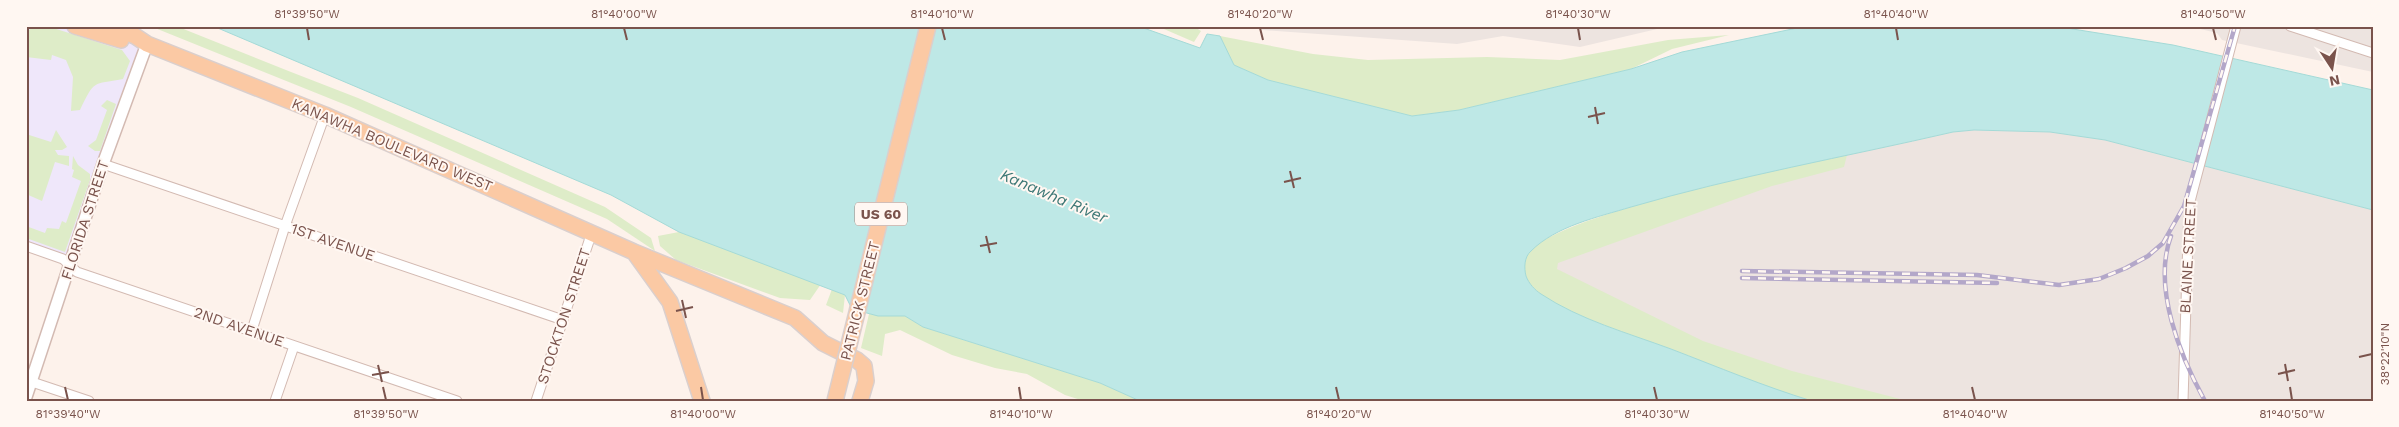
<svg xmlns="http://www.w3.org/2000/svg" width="2399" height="427" viewBox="0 0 2399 427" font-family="'Work Sans',sans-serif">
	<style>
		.industrial { fill: #ede4e0 }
		.education { fill: #efe7fa }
		.green { fill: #deecc8 }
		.water { fill: #bee8e6; stroke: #a4dad7 }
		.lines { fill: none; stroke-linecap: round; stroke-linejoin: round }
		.minor-casing { stroke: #d3bab2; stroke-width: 11 }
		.tertiary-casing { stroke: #d3bab2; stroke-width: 14 }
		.primary-casing { stroke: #dacfcd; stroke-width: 18 }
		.minor { stroke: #fff; stroke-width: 9 }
		.tertiary { stroke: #fff; stroke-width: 11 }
		.primary { stroke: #fbc9a4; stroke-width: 15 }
		.rail-casing { stroke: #b3a7c9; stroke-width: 4.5 }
		.rail { stroke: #fff7f2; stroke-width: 2.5; stroke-dasharray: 8; stroke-linecap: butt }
		.primary-bridge-casing { stroke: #dacfcd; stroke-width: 18; stroke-linecap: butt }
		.primary-bridge { stroke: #fbc9a4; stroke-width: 15 }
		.ticks { fill: none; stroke: #7a534c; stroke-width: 2 }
		.labels { text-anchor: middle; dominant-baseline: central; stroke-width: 4; stroke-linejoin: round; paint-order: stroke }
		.shield { fill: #fff7f2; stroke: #a2847e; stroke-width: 1 }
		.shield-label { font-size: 14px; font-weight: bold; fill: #7a534c }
		.street-label { font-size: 15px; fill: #7a534c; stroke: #fff7f2 }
		.water-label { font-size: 16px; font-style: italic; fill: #3c7775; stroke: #fff7f2 }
		.neatline { fill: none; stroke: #7a534c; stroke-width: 2 }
		.ticks-label { font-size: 12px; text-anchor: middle; fill: #7a534c }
	</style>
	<rect width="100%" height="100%" fill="#fdf2eb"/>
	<path class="industrial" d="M 1255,26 L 1670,26 L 1580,47 L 1503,36 L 1457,44 L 1263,30 Z
		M 2188,26 L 2373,26 L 2373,72 L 2222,40 L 2217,33 Z
		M 1974,130 L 2050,132 L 2105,140 L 2373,210 L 2373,401 L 1812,401 L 1602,324 L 1526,256 L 1837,157 L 1953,132 Z"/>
	<path class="education" d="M 26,26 L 75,26 L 136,45 L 147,44 L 70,265 L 26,246 Z"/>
	<path class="green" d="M 35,26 L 47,26 L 122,50 L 130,61 L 123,79 C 92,85 95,79 80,110 L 71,111 L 73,77 L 66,60 L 52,55 L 51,60 L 26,57 L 26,32 Z
		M 150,26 L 176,26 L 291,72 L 358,98 L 605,207 L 651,238 L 655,251 L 607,219 L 351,107 Z
		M 1157,26 L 1193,26 L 1201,31 L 1194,42 Z
		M 1729,35 L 1672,49 L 1631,69 L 1459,110 L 1412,116 L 1268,80 L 1234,65 L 1220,36 L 1313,54 L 1368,60 L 1487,57 L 1560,60 L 1668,40 Z
		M 107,100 L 116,104 L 100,151 L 95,151 L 88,146 L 96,140 L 107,110 L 101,106 Z
		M 56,130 L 67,147 L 62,150 L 55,150 L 58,155 L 69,156 L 69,166 L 55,162 L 42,201 L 26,194 L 26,134 L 51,142 Z
		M 1847,155 L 1844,167 L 1772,186 L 1558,263 L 1557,269 L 1703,341 L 1792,371 L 1908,401 L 1812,401 L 1779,391 C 1747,379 1716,367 1684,354 C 1651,341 1550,311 1531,285 C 1525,278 1522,264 1526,256 C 1545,216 1797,166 1847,155 Z
		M 73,156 L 78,165 L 90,174 L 90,180 L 65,252 L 26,238 L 26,226 L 45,233 L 47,228 L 59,229 L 62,221 L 66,223 L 81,181 L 72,177 L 74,170 L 72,169 Z
		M 679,232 L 821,284 L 810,300 L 780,298 L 676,260 L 660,246 L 658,236 Z
		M 832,289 L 845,295 L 843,313 L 826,305 Z
		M 869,314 L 905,316 L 923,327 L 1100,383 L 1140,401 L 1084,401 L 1065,395 L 1027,374 L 995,368 L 952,355 L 900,330 L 885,334 L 882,356 L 861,348 Z"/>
	<path class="water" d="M 213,26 L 1138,26 L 1200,48 L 1207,34 L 1220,36 L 1234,65 L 1268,80 L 1412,116 L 1459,110 L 1631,69 L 1682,52 L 1802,27 L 2054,26 L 2173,45 L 2373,90 L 2373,210 L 2105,140 L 2050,132 L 1974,130 L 1953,132 C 1845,157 1737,176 1631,207 C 1598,217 1556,226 1531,251 C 1524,257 1524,268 1526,276 C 1529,284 1535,290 1541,294 C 1580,320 1628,333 1671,349 C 1718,367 1763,386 1812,401 L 1140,401 L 1100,383 L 923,327 L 905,316 L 878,316 L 852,309 L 845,295 L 679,232 L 611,195 Z"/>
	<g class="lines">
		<g class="minor-casing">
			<path id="minor" d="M 2290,26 L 2373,53
				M 103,164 L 563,320
				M 26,246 L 63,259 L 77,272 L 457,401
				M 252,330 L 285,226 L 325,115
				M 32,382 L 89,401
				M 275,401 L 294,346
				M 536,401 L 592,232
				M 2183,401 L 2189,205 L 2236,26"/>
		</g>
		<g class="tertiary-casing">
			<path id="tertiary" d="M 26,397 L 103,164 L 147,44"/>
		</g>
		<g class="primary-casing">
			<path id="primary" d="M 75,26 L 121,40
				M 108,26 L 135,36 L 147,44 L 325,115 L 634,252 L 795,318 L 823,343 L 857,360 L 864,366 L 866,381 L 860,401
				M 634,252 L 670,302 L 702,401"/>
		</g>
		<use href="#minor" class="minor"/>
		<use href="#tertiary" class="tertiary"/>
		<use href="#primary" class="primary"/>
		<g class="rail-casing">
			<path id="rail" d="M 2171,236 C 2152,287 2180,356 2205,401
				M 1742,271 L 1977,275 L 2059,285 L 2099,279 L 2126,268 L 2148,256 L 2163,243 L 2184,206 L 2235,26
				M 1742,278 L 1997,283"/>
		</g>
		<use href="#rail" class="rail"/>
		<g class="primary-bridge-casing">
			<path id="primary-bridge" d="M 835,401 L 928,26"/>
		</g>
		<use href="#primary-bridge" class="primary-bridge"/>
	</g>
	<path class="ticks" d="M 307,28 L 309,40M 624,28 L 627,40M 942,28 L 945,40M 1260,28 L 1263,40M 1578,28 L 1580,40M 1896,28 L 1898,40M 2213,28 L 2216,40M 1595,107 L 1598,124M 1588,117 L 1605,113M 1290,171 L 1294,188M 1284,182 L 1301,178M 986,236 L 990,253M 980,246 L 997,243M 682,300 L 686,318M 676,311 L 693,307M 2359,357 L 2372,354M 2285,364 L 2288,381M 378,365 L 382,382M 2278,374 L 2295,370M 372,375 L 389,372M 65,387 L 68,400M 383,387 L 386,400M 701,387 L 703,400M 1019,387 L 1021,400M 1336,387 L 1339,400M 1654,387 L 1657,400M 1972,387 L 1975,400M 2290,387 L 2292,400"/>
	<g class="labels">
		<rect class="shield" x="855" y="202.5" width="52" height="23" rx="4"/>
		<g class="shield-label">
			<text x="881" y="214">US 60</text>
		</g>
		<g class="street-label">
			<text transform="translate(392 145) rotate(23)">KANAWHA BOULEVARD WEST</text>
			<text transform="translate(85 220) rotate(-72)">FLORIDA STREET</text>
			<text transform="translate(333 242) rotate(19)">1ST AVENUE</text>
			<text transform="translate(2188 256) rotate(-87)">BLAINE STREET</text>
			<text transform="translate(860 301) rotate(-76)">PATRICK STREET</text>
			<text transform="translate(564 316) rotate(-72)">STOCKTON STREET</text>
			<text transform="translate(239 327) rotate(19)">2ND AVENUE</text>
		</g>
		<g class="water-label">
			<text transform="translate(1054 196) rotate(23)">Kanawha River</text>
		</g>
	</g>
	<rect width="2399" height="427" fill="none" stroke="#fff7f2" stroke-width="55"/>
	<g transform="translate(2332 68) rotate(168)" stroke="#fff7f2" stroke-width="4" paint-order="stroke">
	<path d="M0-4L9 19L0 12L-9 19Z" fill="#7a534c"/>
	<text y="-8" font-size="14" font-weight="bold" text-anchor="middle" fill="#7a534c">N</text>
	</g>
	<rect x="28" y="28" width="2344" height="372" class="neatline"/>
	<g class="ticks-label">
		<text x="307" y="18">81°39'50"W</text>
		<text x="624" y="18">81°40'00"W</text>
		<text x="942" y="18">81°40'10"W</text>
		<text x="1260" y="18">81°40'20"W</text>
		<text x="1578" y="18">81°40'30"W</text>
		<text x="1896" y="18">81°40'40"W</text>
		<text x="2213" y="18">81°40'50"W</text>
		<text transform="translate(2385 354) rotate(-90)" y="4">38°22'10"N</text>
		<text x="68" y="418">81°39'40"W</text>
		<text x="386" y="418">81°39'50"W</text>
		<text x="703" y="418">81°40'00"W</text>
		<text x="1021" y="418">81°40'10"W</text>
		<text x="1339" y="418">81°40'20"W</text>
		<text x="1657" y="418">81°40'30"W</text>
		<text x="1975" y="418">81°40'40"W</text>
		<text x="2292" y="418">81°40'50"W</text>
	</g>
</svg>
